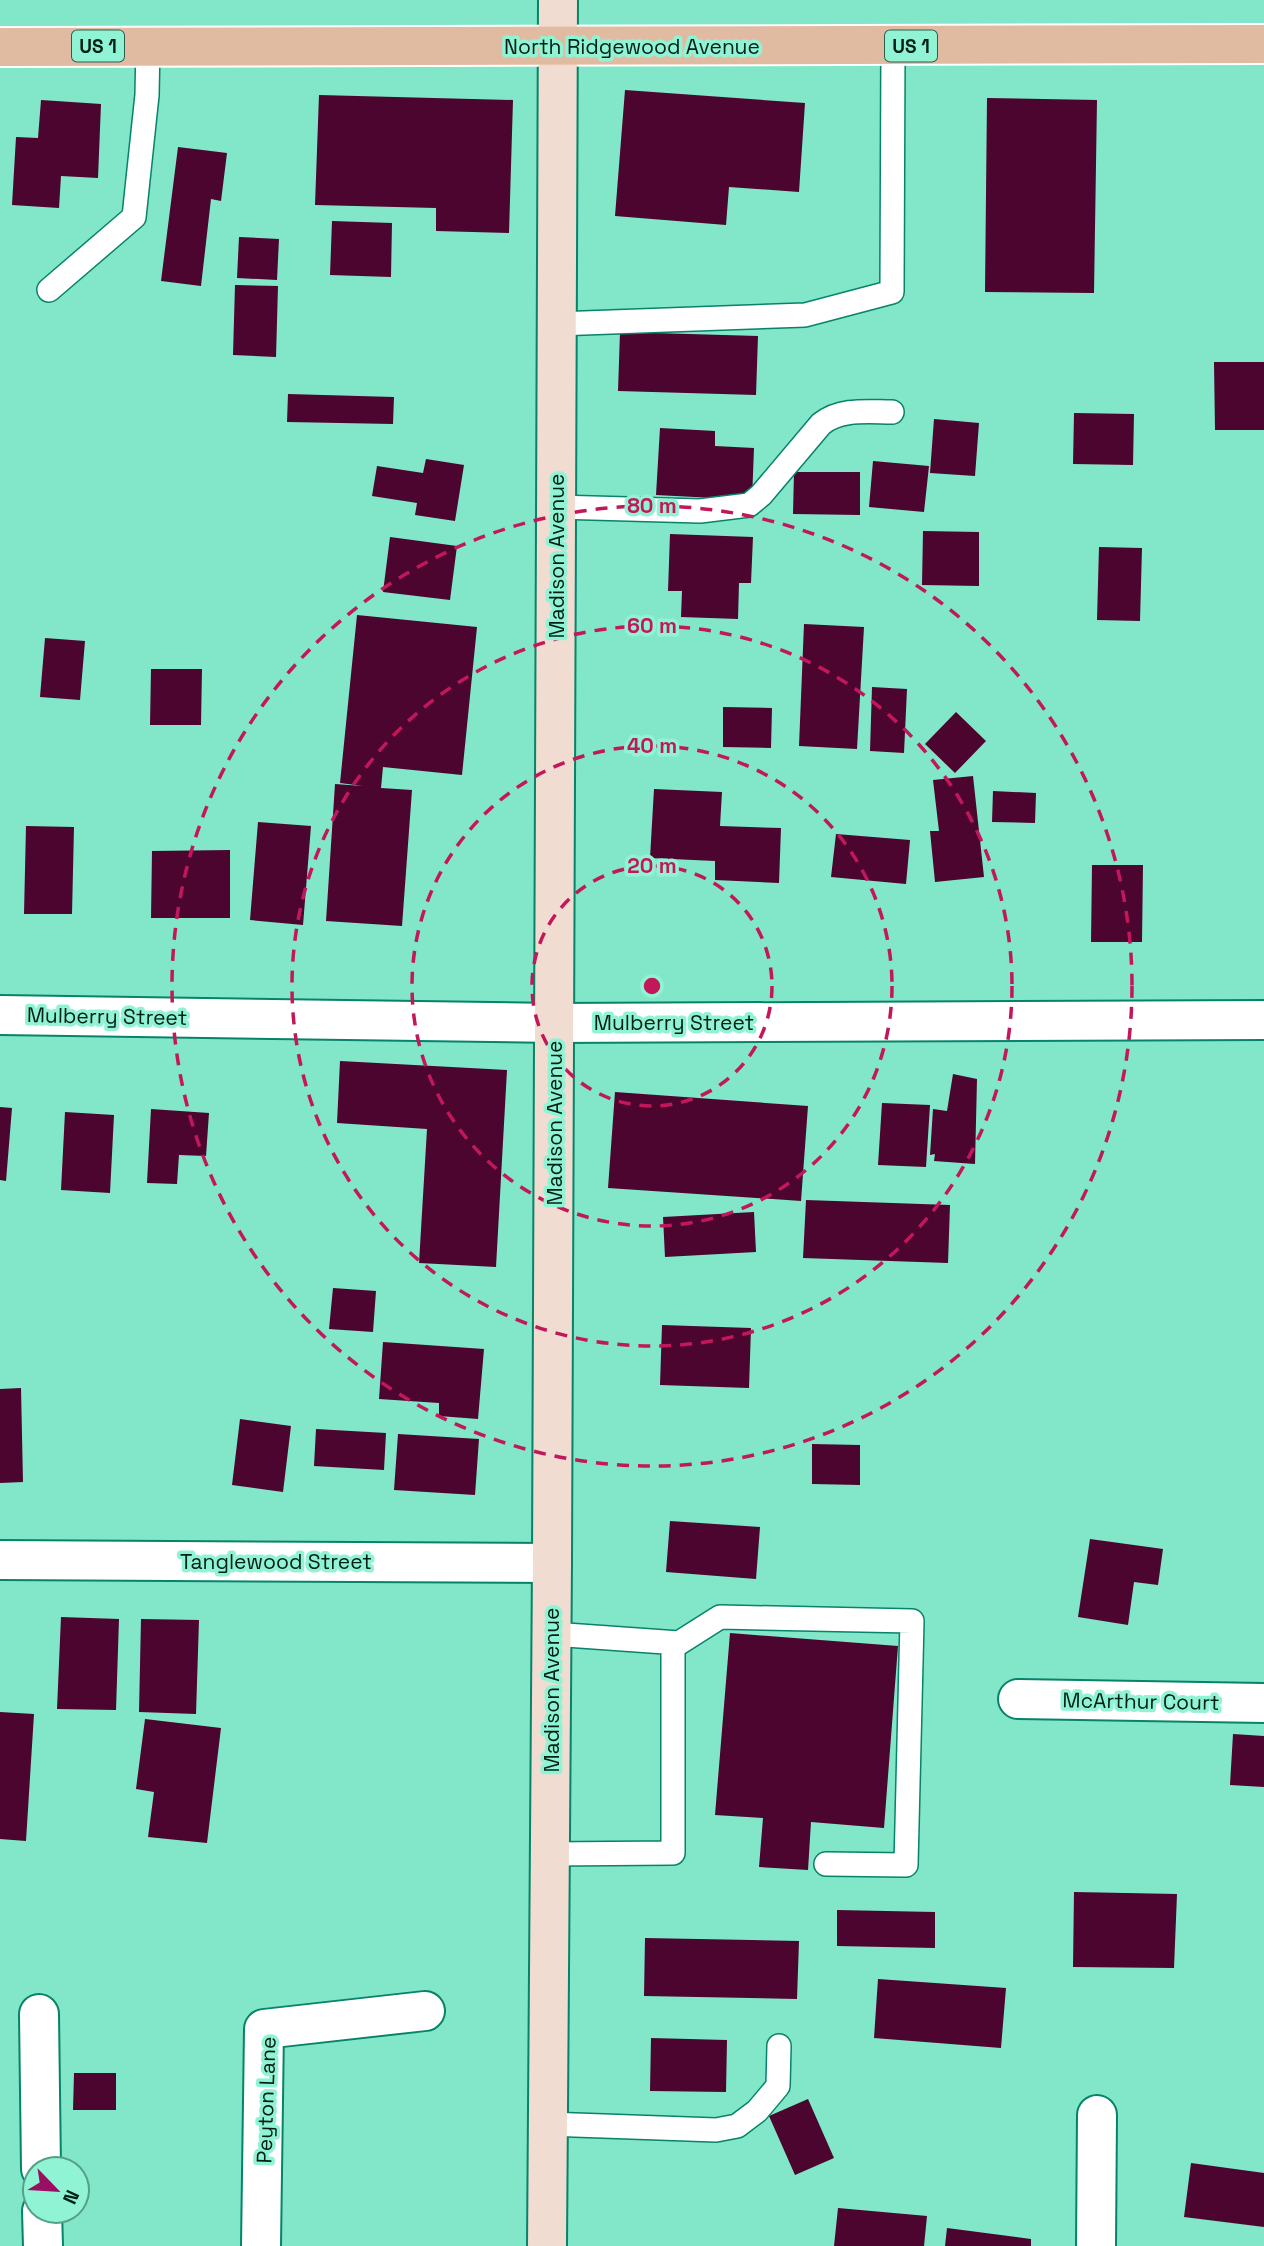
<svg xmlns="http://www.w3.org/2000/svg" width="1264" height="2246" viewBox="0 0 1264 2246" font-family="'Space Grotesk',sans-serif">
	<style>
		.building { fill: #4b052e }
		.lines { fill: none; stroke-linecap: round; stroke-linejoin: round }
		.lane-casing { stroke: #068369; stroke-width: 26 }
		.street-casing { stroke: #068369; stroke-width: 42 }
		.secondary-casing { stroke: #068369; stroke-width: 42 }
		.primary-casing { stroke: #fff; stroke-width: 42 }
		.lane { stroke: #fff; stroke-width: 23 }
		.street { stroke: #fff; stroke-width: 38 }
		.secondary { stroke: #f0dcd0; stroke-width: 38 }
		.primary { stroke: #e1baa2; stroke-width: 38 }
		.ring { fill: none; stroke: #c2185b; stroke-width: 3.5; stroke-dasharray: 12 9 }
		.labels { text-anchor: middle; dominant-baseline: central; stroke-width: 7; stroke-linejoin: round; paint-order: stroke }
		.shield { fill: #90f4d4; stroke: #2b5f50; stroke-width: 2 }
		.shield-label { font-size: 19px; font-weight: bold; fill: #001f17 }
		.street-label { font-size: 21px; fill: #001f17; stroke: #90f4d4 }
		.centre { fill: #c2185b; stroke: #90f4d4; stroke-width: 3.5 }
		.ring-label { font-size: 21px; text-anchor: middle; font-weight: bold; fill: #c2185b; stroke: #90f4d4; stroke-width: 7; stroke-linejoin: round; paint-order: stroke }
	</style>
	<rect width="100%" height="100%" fill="#82e6c8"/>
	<path class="building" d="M 625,90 L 805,103 L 799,192 L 729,187 L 726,225 L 615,216 Z
		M 319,95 L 513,100 L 509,233 L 436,231 L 436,208 L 315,205 Z
		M 987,98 L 1097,100 L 1094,293 L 985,292 Z
		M 41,100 L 101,104 L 98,178 L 61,176 L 59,208 L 12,205 L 16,137 L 38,138 Z
		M 178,147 L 227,153 L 221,201 L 211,199 L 201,286 L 161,281 Z
		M 332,221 L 392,223 L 391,277 L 330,275 Z
		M 239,237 L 279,239 L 277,280 L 237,278 Z
		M 235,285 L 278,286 L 276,357 L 233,355 Z
		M 620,332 L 758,336 L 756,395 L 618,391 Z
		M 1214,362 L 1264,362 L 1264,430 L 1215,430 Z
		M 288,394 L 394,397 L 393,424 L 287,422 Z
		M 1074,413 L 1134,414 L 1133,465 L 1073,464 Z
		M 934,419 L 979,423 L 975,476 L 930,473 Z
		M 660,428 L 715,431 L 715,446 L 754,448 L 752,500 L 656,495 Z
		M 426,459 L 464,465 L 455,521 L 415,515 L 417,503 L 372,496 L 377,466 L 423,473 Z
		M 873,461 L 929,466 L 924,512 L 869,507 Z
		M 794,472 L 860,472 L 860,515 L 793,514 Z
		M 923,531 L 979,532 L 979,586 L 922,585 Z
		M 670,534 L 753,537 L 751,583 L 739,583 L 738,619 L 681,617 L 682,591 L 668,591 Z
		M 390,537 L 457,546 L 450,600 L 383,592 Z
		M 1099,547 L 1142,548 L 1140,621 L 1097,620 Z
		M 357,615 L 477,627 L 462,775 L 383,767 L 381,788 L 412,790 L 402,926 L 326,921 L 335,784 L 363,786 L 340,783 Z
		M 804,624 L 864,627 L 857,749 L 799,746 Z
		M 45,638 L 85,641 L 80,700 L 40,697 Z
		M 151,669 L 202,669 L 201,725 L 150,725 Z
		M 872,687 L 907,689 L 904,753 L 870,751 Z
		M 723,707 L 772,708 L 771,748 L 723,747 Z
		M 956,712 L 986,741 L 955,773 L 925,744 Z
		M 973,776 L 984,877 L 935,882 L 930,831 L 939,831 L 933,780 Z
		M 654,789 L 722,792 L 720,826 L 781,828 L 779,883 L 715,880 L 715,861 L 650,858 Z
		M 993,791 L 1036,793 L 1035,823 L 992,822 Z
		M 258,822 L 311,826 L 303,925 L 250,920 Z
		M 26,826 L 74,827 L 72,914 L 24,914 Z
		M 836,834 L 910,840 L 906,884 L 831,877 Z
		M 230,850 L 230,918 L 151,918 L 152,851 Z
		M 1092,865 L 1143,865 L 1142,942 L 1091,942 Z
		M 340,1061 L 507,1070 L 496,1267 L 419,1263 L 427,1129 L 337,1123 Z
		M 953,1074 L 977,1079 L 975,1164 L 934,1161 L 935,1154 L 930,1155 L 933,1109 L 947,1111 Z
		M 615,1092 L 808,1106 L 801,1201 L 608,1188 Z
		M 882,1103 L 930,1105 L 926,1167 L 878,1165 Z
		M 0,1107 L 12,1108 L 6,1181 L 0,1180 Z
		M 151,1109 L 209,1113 L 206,1156 L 179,1155 L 177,1184 L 147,1183 Z
		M 65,1112 L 114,1115 L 110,1193 L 61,1190 Z
		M 806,1200 L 950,1205 L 948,1263 L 803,1258 Z
		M 754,1212 L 756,1252 L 665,1257 L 663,1217 Z
		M 333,1288 L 376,1291 L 373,1332 L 329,1329 Z
		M 662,1325 L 751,1328 L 749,1388 L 660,1385 Z
		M 383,1342 L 484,1349 L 478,1419 L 439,1416 L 439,1403 L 379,1399 Z
		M 21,1388 L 23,1482 L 0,1483 L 0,1389 Z
		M 240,1419 L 291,1426 L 283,1492 L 232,1485 Z
		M 316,1429 L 386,1433 L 384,1470 L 314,1466 Z
		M 398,1434 L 479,1439 L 475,1495 L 394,1490 Z
		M 812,1444 L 860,1445 L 860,1485 L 812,1484 Z
		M 670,1521 L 760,1527 L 756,1579 L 666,1572 Z
		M 1090,1539 L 1163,1549 L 1158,1585 L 1134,1582 L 1128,1625 L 1078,1617 Z
		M 61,1617 L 119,1619 L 116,1710 L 57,1709 Z
		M 141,1619 L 199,1620 L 196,1714 L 139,1712 Z
		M 730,1633 L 898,1646 L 884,1828 L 811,1822 L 808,1870 L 759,1867 L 763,1818 L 715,1815 Z
		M 0,1712 L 34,1714 L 26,1841 L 0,1839 Z
		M 145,1719 L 221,1728 L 207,1843 L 148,1837 L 154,1792 L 136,1789 Z
		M 1233,1734 L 1264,1736 L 1264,1787 L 1230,1785 Z
		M 1074,1892 L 1177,1894 L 1174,1968 L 1073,1967 Z
		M 837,1910 L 935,1912 L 935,1948 L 837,1946 Z
		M 645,1938 L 799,1941 L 797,1999 L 644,1996 Z
		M 878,1979 L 1006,1988 L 1001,2048 L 874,2038 Z
		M 651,2038 L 727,2040 L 726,2092 L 650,2091 Z
		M 74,2073 L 116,2073 L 116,2110 L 73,2110 Z
		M 808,2099 L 834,2158 L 795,2175 L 769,2116 Z
		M 1191,2163 L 1264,2173 L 1264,2227 L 1184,2217 Z
		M 838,2208 L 927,2216 L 924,2246 L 834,2246 Z
		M 947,2228 L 1031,2239 L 1031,2246 L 945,2246 Z"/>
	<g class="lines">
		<g class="lane-casing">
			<path id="lane" d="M 49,290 L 134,217 L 147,95 L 148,46
				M 556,324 L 805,315 L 892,292 L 893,46
				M 556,507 L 700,511 L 749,505 L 761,495 L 821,424 C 841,408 868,412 892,412
				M 552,1634 L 679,1643
				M 550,1854 L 673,1853 L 673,1647 L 679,1643 L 720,1617 L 912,1621 L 906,1865 L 826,1864
				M 547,2124 L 716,2130 L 737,2126 L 757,2111 L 778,2086 L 779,2046"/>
		</g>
		<g class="street-casing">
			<path id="street" d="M 0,1015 L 555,1023 L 1264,1020
				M 0,1560 L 552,1563
				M 1018,1699 L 1264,1703
				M 39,2014 L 41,2169
				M 42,2211 L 43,2246
				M 261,2246 L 264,2029 L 425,2011
				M 1096,2246 L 1097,2115"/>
		</g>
		<g class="secondary-casing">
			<path id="secondary" d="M 547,2246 L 552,1563 L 558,0"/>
		</g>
		<g class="primary-casing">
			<path id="primary" d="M 0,47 L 1264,44"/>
		</g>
		<use href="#lane" class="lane"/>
		<use href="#street" class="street"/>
		<use href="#secondary" class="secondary"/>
		<use href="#primary" class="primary"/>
	</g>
	<g class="ring">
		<circle cx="652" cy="986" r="120"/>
		<circle cx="652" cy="986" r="240"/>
		<circle cx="652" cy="986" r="360"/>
		<circle cx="652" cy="986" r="480"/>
	</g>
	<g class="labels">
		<g class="shield">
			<rect x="72" y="30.5" width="52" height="31" rx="5"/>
			<rect x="885" y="30.5" width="52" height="31" rx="5"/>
		</g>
		<g class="shield-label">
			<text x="98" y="46">US 1</text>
			<text x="911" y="46">US 1</text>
		</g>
		<g class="street-label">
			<text x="632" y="46">North Ridgewood Avenue</text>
			<text transform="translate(556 556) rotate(-90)">Madison Avenue</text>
			<text transform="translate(107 1016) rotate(1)">Mulberry Street</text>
			<text x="674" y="1022">Mulberry Street</text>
			<text transform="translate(554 1123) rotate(-90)">Madison Avenue</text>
			<text x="276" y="1561">Tanglewood Street</text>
			<text transform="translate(551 1690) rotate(-90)">Madison Avenue</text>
			<text transform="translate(1141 1701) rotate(1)">McArthur Court</text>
			<text transform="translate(266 2100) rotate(-88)">Peyton Lane</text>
		</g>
	</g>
	<circle cx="652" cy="986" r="10" class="centre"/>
	<g class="ring-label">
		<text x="652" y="513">80 m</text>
		<text x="652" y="633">60 m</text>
		<text x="652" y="753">40 m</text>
		<text x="652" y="873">20 m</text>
	</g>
	<g transform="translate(56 2190) rotate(115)"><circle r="33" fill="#90f4d4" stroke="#569f88" stroke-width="2"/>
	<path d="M0-5L12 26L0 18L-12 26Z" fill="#990f61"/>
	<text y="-10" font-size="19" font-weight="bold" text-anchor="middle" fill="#001f17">N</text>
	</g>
</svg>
